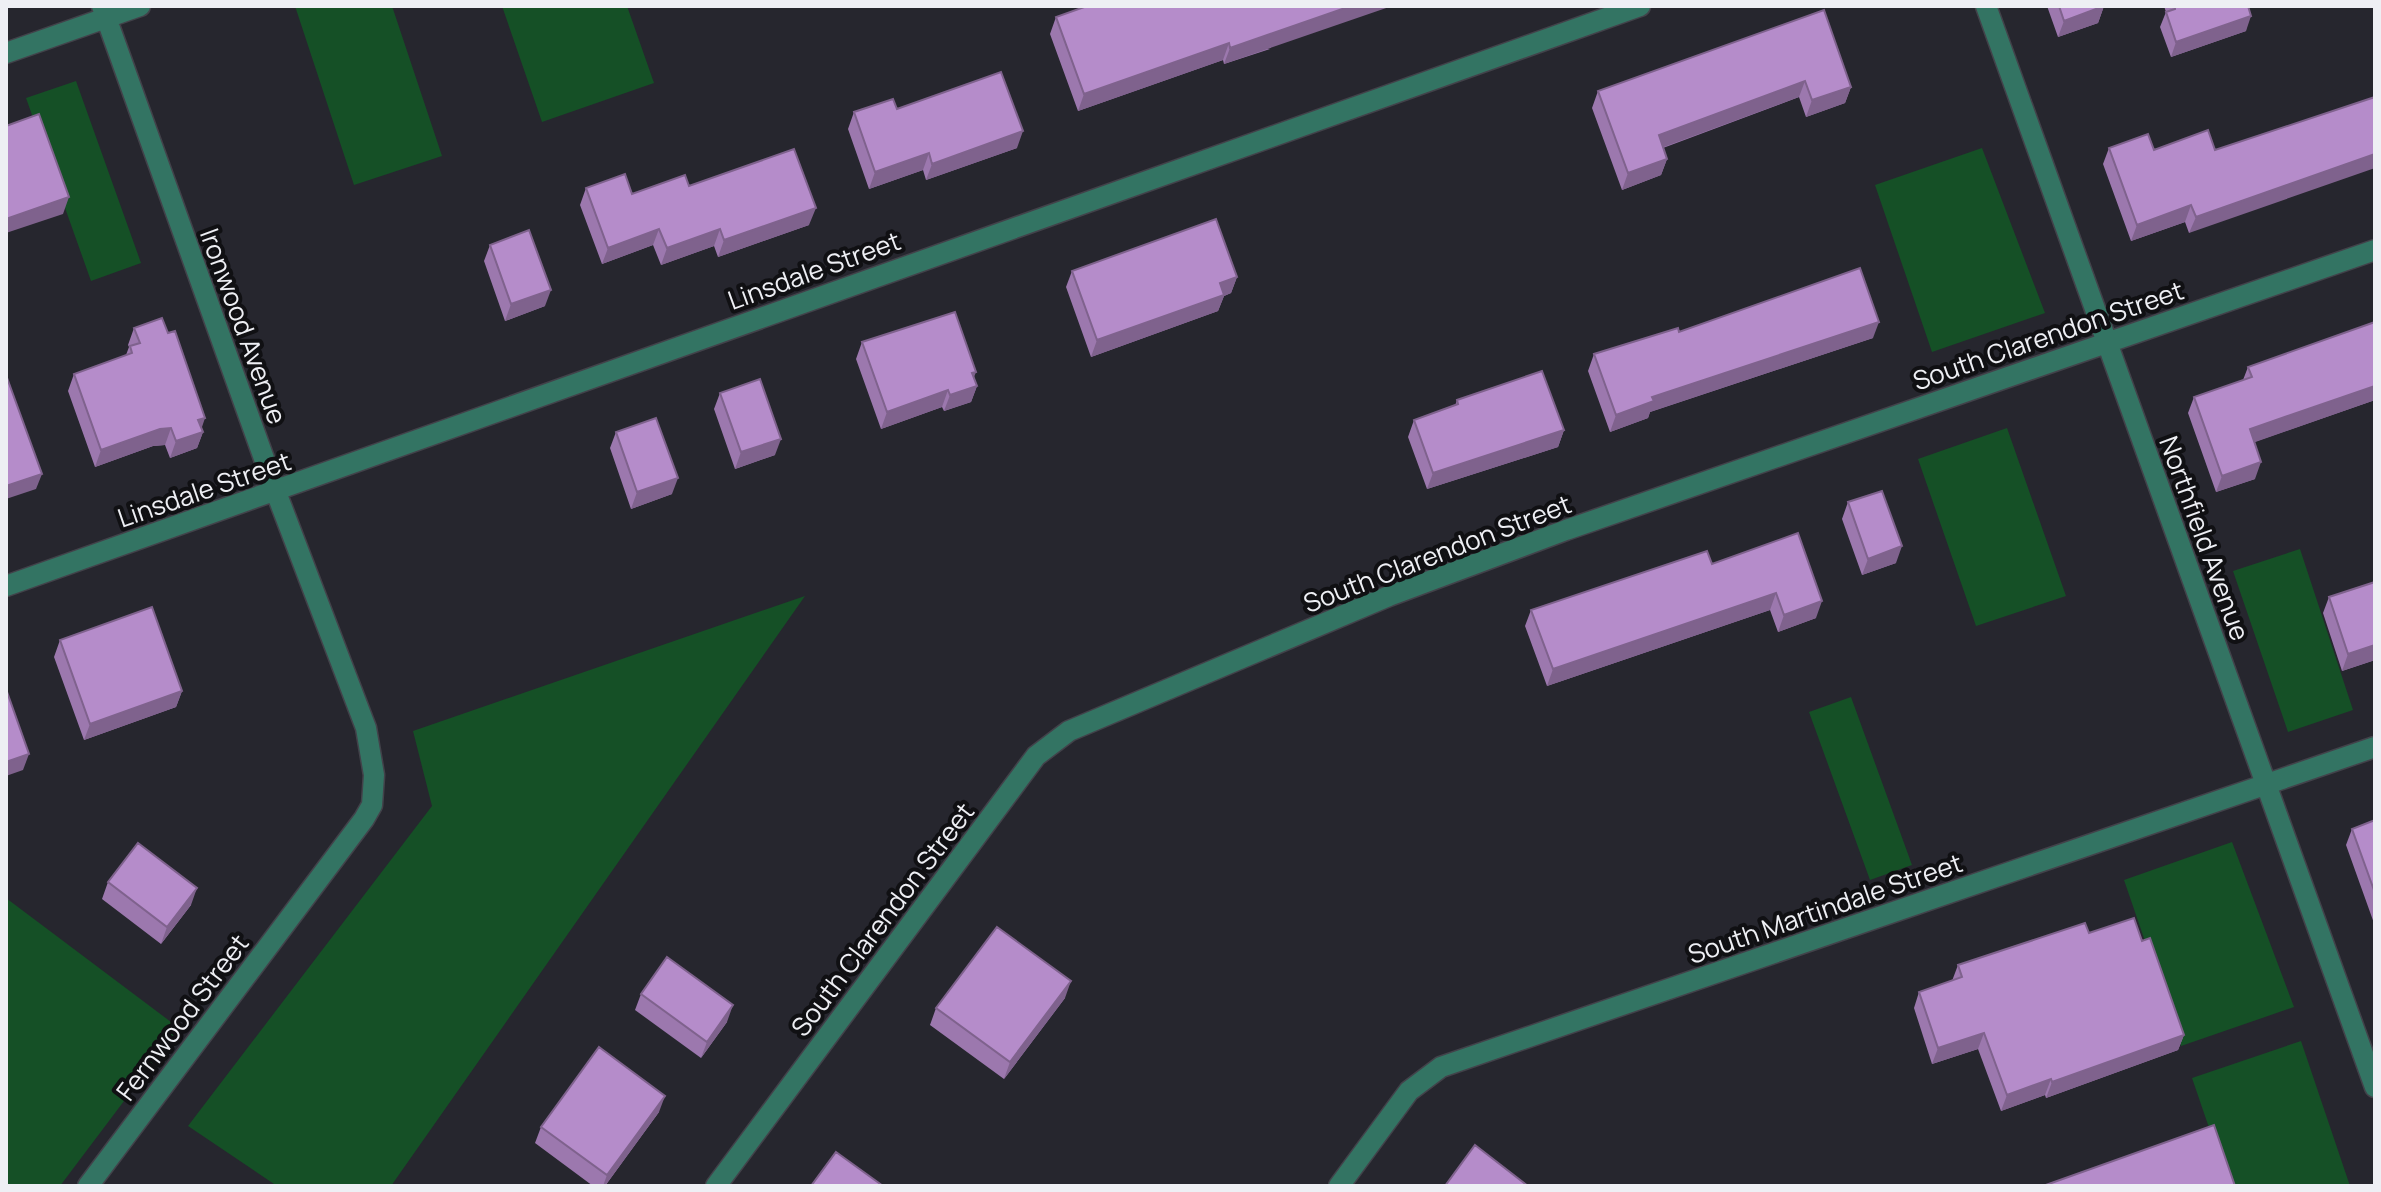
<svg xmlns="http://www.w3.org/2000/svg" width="2381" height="1192" viewBox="0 0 2381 1192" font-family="Manrope,sans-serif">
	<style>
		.green { fill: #155026 }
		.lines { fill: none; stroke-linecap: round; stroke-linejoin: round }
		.minor-casing { stroke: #42424a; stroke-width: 23 }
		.minor { stroke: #337463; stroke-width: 20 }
		.wall { fill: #9c78ae }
		.shaded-wall { fill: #7f628d }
		.building { fill: #b58cca; stroke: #7f628d; stroke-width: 2 }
		.labels { text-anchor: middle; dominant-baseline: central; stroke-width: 8; stroke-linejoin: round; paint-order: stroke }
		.street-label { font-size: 26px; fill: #eeeff4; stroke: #101013 }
	</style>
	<rect width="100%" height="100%" fill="#26262e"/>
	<path class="green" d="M 295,6 L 392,6 L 442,156 L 354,185 Z
		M 502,6 L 627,6 L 654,83 L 542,122 Z
		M 76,81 L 141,263 L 91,281 L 26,98 Z
		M 1982,148 L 2045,313 L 1932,352 L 1875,185 Z
		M 2007,428 L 2066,596 L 1976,626 L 1918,459 Z
		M 2300,549 L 2353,710 L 2288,732 L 2233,571 Z
		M 805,596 L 391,1186 L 277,1186 L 188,1126 L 432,806 L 413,731 Z
		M 1851,697 L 1912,865 L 1870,880 L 1809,712 Z
		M 2232,842 L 2294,1007 L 2181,1046 L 2124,880 Z
		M 6,898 L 179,1028 L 60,1186 L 6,1186 Z
		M 2301,1041 L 2350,1186 L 2229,1186 L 2192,1078 Z"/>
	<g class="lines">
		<g class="minor-casing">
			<path id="minor" d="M 1986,6 L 2375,1087
				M 6,53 L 140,6
				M 6,586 L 1640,6
				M 88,1186 L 364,819 L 372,805 L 374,775 L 366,728 L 276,492 L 102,6
				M 716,1186 L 1036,756 L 1069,731 L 1389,596 L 1566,530 L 2375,250
				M 1339,1186 L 1409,1091 L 1441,1067 L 2375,747"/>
		</g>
		<use href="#minor" class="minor"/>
	</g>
	<path class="wall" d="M 2047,6 L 2104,6 L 2098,23 L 2058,37 Z
		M 2164,6 L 2248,6 L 2246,31 L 2171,57 L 2160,27 L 2166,12 Z
		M 1824,10 L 1851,87 L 1845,103 L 1806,117 L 1799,97 L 1663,148 L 1667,159 L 1661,175 L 1622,190 L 1592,108 L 1598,91 Z
		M 1056,17 L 1270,49 L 1224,64 L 1223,60 L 1078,111 L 1050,34 Z
		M 2375,97 L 2189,233 L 2185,222 L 2131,241 L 2103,164 L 2109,148 L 2215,150 Z
		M 897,109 L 1017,148 L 926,180 L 923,170 L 869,189 L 848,129 L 854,112 Z
		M 689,186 L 809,225 L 718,257 L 714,246 L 661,265 L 653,245 L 602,264 L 580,205 L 586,188 L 632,194 Z
		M 490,245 L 545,306 L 505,321 L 484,261 Z
		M 1072,271 L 1237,277 L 1231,293 L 1224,296 L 1218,311 L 1091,357 L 1066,287 Z
		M 134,328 L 203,432 L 197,448 L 170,458 L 165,445 L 153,446 L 95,467 L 68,391 L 74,374 L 126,355 L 129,347 L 128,345 Z
		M 1679,332 L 1873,338 L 1650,412 L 1648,418 L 1610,432 L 1588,371 L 1594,354 Z
		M 862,342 L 974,377 L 977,386 L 971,402 L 944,411 L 942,407 L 881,429 L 856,359 Z
		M 2248,367 L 2375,400 L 2254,442 L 2255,479 L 2216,492 L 2188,413 L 2194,397 L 2243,380 Z
		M 720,393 L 775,455 L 735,469 L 714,409 Z
		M 1457,400 L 1564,430 L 1558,447 L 1427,489 L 1408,437 L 1414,420 L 1455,406 Z
		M 616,432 L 672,494 L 631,509 L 610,448 Z
		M 1848,502 L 1896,563 L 1862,575 L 1842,519 Z
		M 1798,533 L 1816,618 L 1778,632 L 1770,610 L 1547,686 L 1525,626 L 1531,610 L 1712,564 Z
		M 2375,582 L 2375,660 L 2342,671 L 2323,613 L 2329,597 Z
		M 60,640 L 182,691 L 176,707 L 84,740 L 54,657 Z
		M 2375,820 L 2375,926 L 2346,845 L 2352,829 Z
		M 108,882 L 191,905 L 161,944 L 102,899 Z
		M 2089,933 L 2142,941 L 2184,1035 L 2178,1050 L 2046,1098 L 2045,1095 L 2001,1111 L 1978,1049 L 1932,1064 L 1914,1008 L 1919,992 L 1952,981 L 1958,965 Z
		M 641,994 L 727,1022 L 701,1058 L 635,1010 Z
		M 1065,998 L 1004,1079 L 930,1025 L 936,1008 Z
		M 659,1112 L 605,1186 L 593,1186 L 535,1143 L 541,1127 Z"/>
	<path class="shaded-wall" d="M 1351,6 L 1392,6 L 1224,64 L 1230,48 Z
		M 2104,6 L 2098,23 L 2058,37 L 2064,21 Z
		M 2251,16 L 2246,31 L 2171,57 L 2176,42 Z
		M 1229,43 L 1223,60 L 1078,111 L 1084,94 Z
		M 1805,81 L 1799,97 L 1653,151 L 1659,135 Z
		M 1851,87 L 1845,103 L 1806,117 L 1812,100 Z
		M 1023,131 L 1017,148 L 926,180 L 932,164 Z
		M 929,153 L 923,170 L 869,189 L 875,172 Z
		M 2375,154 L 2375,168 L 2189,233 L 2196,217 Z
		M 1667,159 L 1661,175 L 1622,190 L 1628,173 Z
		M 69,197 L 63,214 L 6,233 L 6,219 Z
		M 2191,205 L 2185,222 L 2131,241 L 2137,225 Z
		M 816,208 L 809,225 L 718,257 L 724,240 Z
		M 659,229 L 653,245 L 602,264 L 608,248 Z
		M 720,229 L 714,246 L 661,265 L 667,248 Z
		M 1237,277 L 1231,293 L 1224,296 L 1218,311 L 1091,357 L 1097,340 L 1220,283 Z
		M 551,290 L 545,306 L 505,321 L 511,304 Z
		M 1879,322 L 1873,338 L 1650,412 L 1648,418 L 1610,432 L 1616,415 L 1652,397 Z
		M 976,372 L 970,388 L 977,386 L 971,402 L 944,411 L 950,395 L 972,373 Z
		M 2375,386 L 2375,400 L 2244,446 L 2250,429 Z
		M 948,390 L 942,407 L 881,429 L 887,412 Z
		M 205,418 L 200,433 L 203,432 L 197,448 L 170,458 L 176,441 L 198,420 Z
		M 171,428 L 165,445 L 153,446 L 95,467 L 101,450 L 160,429 Z
		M 1564,430 L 1558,447 L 1427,489 L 1433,473 Z
		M 781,439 L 775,455 L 735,469 L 741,452 Z
		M 2261,462 L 2255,479 L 2216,492 L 2222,476 Z
		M 42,474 L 36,489 L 6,499 L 6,486 Z
		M 678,478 L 672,494 L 631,509 L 637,492 Z
		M 1902,546 L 1896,563 L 1862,575 L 1868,559 Z
		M 1776,593 L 1770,610 L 1547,686 L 1553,669 Z
		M 1822,601 L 1816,618 L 1778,632 L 1784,615 Z
		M 2375,645 L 2375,660 L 2342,671 L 2348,654 Z
		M 182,691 L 176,707 L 84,740 L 90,724 Z
		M 29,754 L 23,770 L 6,776 L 6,762 Z
		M 197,888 L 191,905 L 161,944 L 167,927 Z
		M 1071,981 L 1065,998 L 1004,1079 L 1010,1062 Z
		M 733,1005 L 727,1022 L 701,1058 L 707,1042 Z
		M 1984,1033 L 1978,1049 L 1932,1064 L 1938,1048 Z
		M 2184,1035 L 2178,1050 L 2046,1098 L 2052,1082 Z
		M 2051,1079 L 2045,1095 L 2001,1111 L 2007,1095 Z
		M 665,1096 L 659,1112 L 605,1186 L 603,1186 L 607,1175 Z"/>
	<path class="building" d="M 1087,6 L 1351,6 L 1230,48 L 1229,43 L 1084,94 L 1056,17 Z
		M 2059,6 L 2104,6 L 2064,21 Z
		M 2175,6 L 2248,6 L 2251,16 L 2176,42 L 2166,12 L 2175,9 Z
		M 1824,10 L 1851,87 L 1812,100 L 1805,81 L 1659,135 L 1667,159 L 1628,173 L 1598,91 Z
		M 1001,72 L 1023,131 L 932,164 L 929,153 L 875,172 L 854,112 L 893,99 L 897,109 Z
		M 2375,97 L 2375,154 L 2196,217 L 2191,205 L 2137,225 L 2109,148 L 2148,134 L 2154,150 L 2208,130 L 2215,150 Z
		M 39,114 L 69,197 L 6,219 L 6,126 Z
		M 794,149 L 816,208 L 724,240 L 720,229 L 667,248 L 659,229 L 608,248 L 586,188 L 625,174 L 632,194 L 685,175 L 689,186 Z
		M 1216,219 L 1237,277 L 1220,283 L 1224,295 L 1097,340 L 1072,271 Z
		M 529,230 L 551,290 L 511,304 L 490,245 Z
		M 1860,268 L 1879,322 L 1652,397 L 1654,401 L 1616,415 L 1594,354 L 1678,328 L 1679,332 Z
		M 955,312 L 976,372 L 972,373 L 977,386 L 950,395 L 948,390 L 887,412 L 862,342 Z
		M 162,318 L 168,333 L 175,331 L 205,418 L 198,420 L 203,432 L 176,441 L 171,428 L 160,429 L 101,450 L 74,374 L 132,353 L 130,346 L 140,343 L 134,328 Z
		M 2375,322 L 2375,386 L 2250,429 L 2261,462 L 2222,476 L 2194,397 L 2252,377 L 2248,367 Z
		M 1542,371 L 1564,430 L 1433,473 L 1414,420 L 1458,404 L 1457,400 Z
		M 6,375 L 42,474 L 6,486 Z
		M 760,379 L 781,439 L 741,452 L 720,393 Z
		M 656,418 L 678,478 L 637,492 L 616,432 Z
		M 1882,491 L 1902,546 L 1868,559 L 1848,502 Z
		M 1798,533 L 1822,601 L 1784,615 L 1776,593 L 1553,669 L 1531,610 L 1707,551 L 1712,564 Z
		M 2375,582 L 2375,645 L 2348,654 L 2329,597 Z
		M 152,607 L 182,691 L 90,724 L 60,640 Z
		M 6,689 L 29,754 L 6,762 Z
		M 2375,820 L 2375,893 L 2352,829 Z
		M 138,843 L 197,888 L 167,927 L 108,882 Z
		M 2134,918 L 2142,941 L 2150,938 L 2184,1035 L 2052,1082 L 2051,1079 L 2007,1095 L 1984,1033 L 1938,1048 L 1919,992 L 1962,977 L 1958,965 L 2085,923 L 2089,933 Z
		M 997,927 L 1071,981 L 1010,1062 L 936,1008 Z
		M 667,957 L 733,1005 L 707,1042 L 641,994 Z
		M 599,1047 L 665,1096 L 607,1175 L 541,1127 Z
		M 2214,1125 L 2235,1186 L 2043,1186 Z
		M 1475,1145 L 1528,1186 L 1445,1186 Z
		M 836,1152 L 883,1186 L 811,1186 Z"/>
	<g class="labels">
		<g class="street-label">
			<text transform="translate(814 270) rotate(-20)">Linsdale Street</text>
			<text transform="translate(244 326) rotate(70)">Ironwood Avenue</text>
			<text transform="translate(2048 335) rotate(-19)">South Clarendon Street</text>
			<text transform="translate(204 489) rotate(-19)">Linsdale Street</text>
			<text transform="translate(2205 538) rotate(70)">Northfield Avenue</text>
			<text transform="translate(1437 553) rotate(-21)">South Clarendon Street</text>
			<text transform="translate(1825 908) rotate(-19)">South Martindale Street</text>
			<text transform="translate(882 919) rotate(-53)">South Clarendon Street</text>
			<text transform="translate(182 1017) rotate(-53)">Fernwood Street</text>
		</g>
	</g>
	<rect width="2381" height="1192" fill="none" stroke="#eeeff4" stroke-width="16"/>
</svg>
